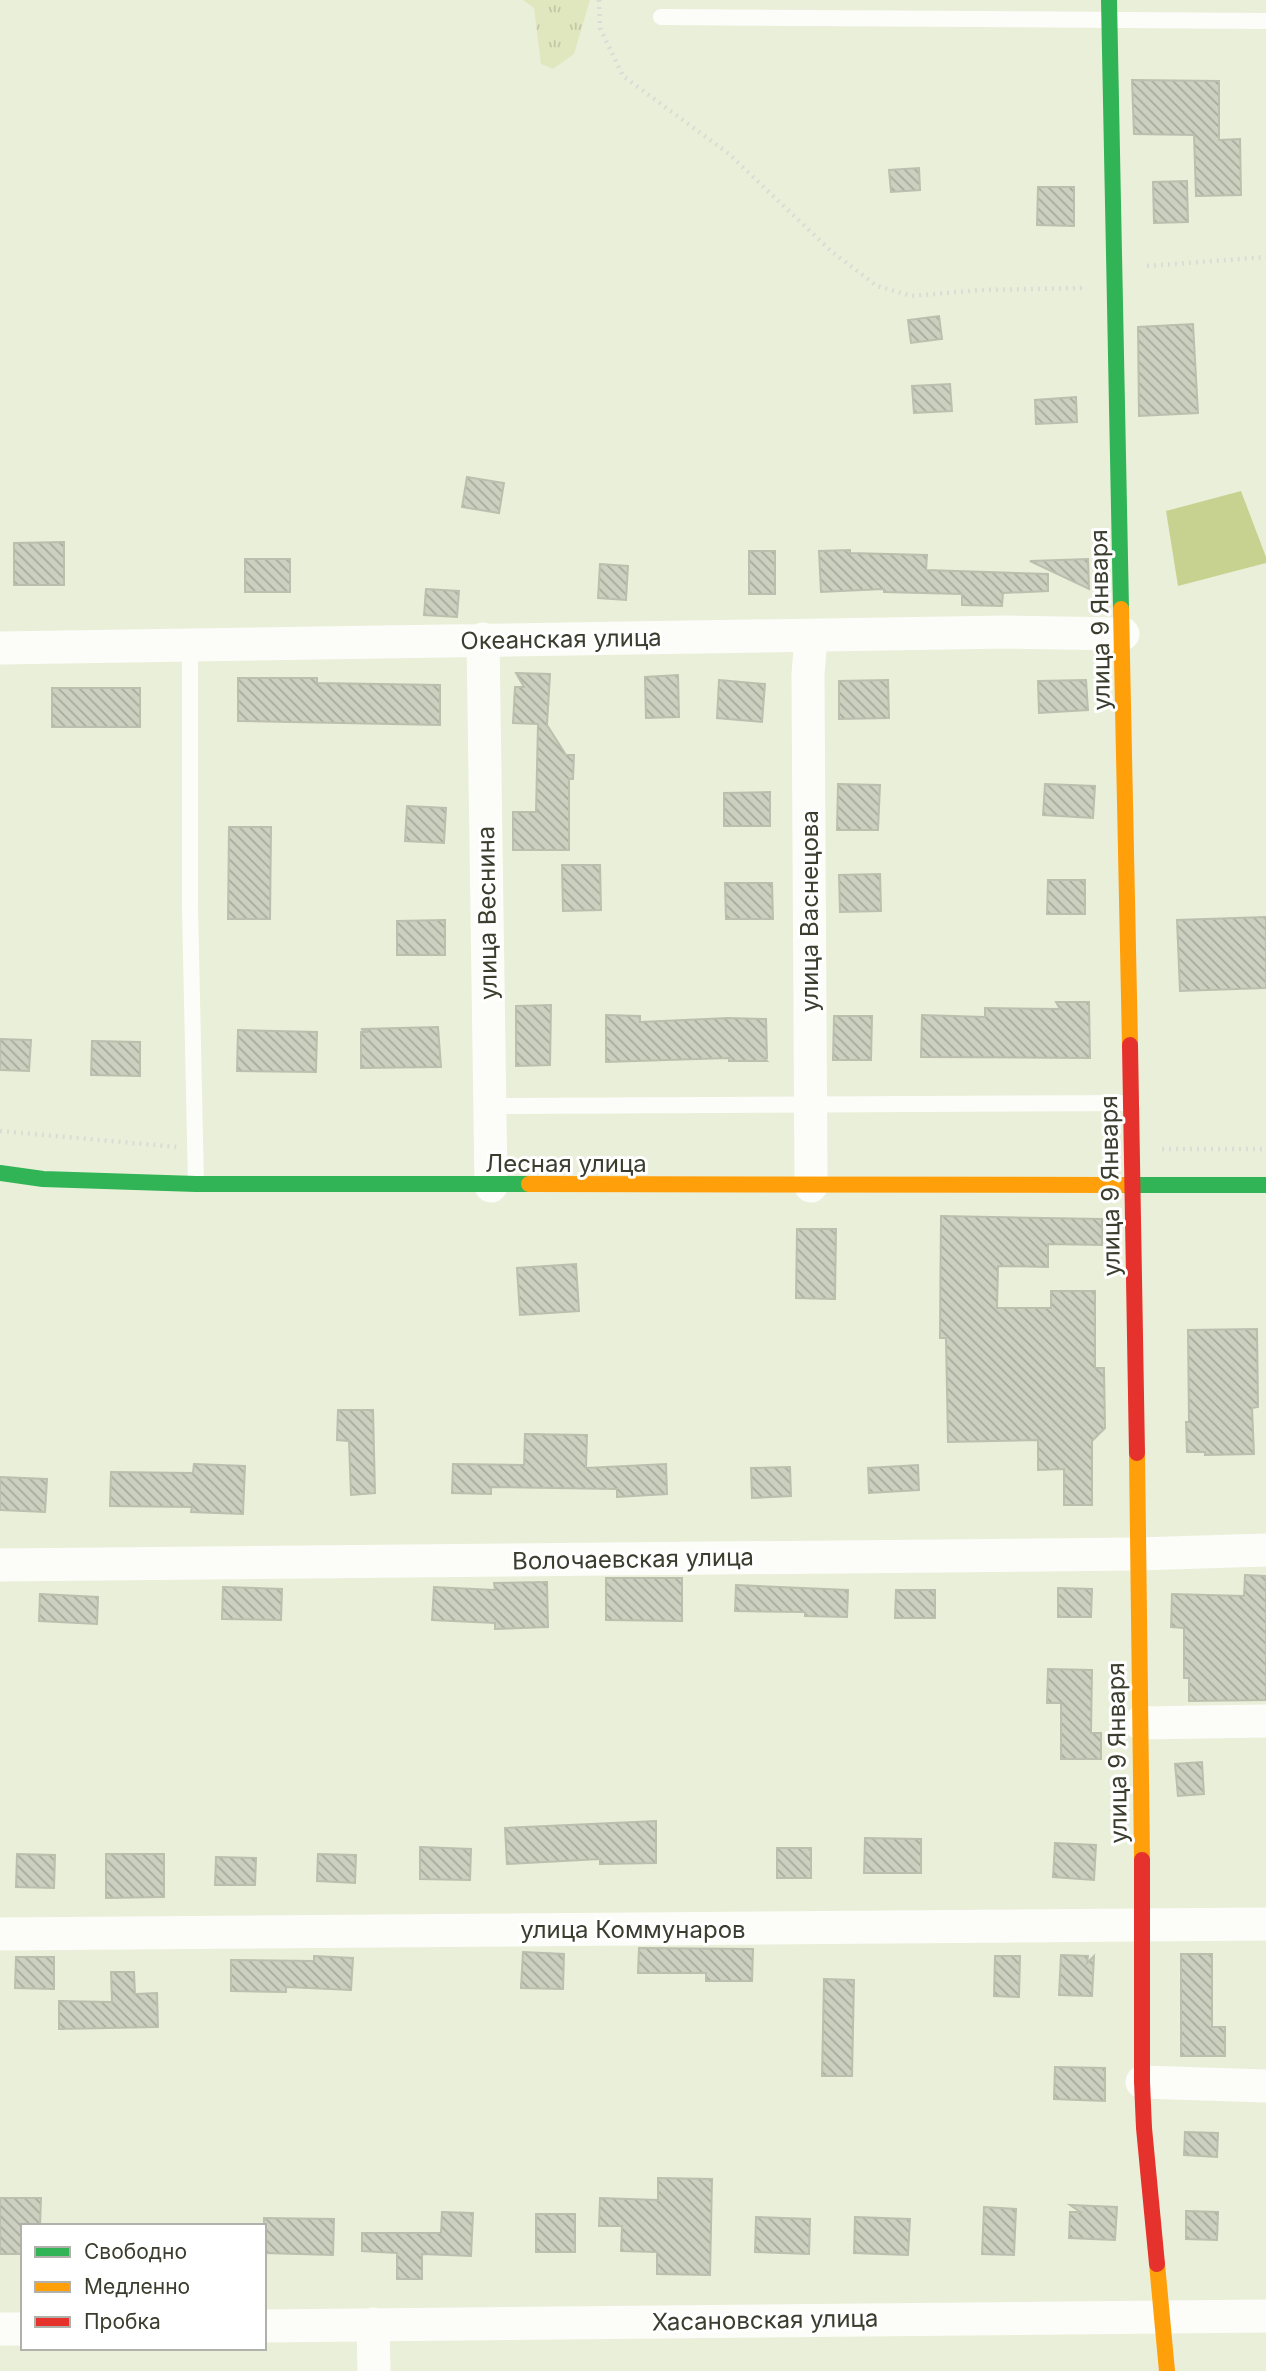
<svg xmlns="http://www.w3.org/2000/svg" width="1266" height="2371" viewBox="0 0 1266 2371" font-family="Inter,sans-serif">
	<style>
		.grass { fill: url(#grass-tufts) }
		.water { fill: #c8d290 }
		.building { fill: url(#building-back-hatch); stroke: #bcbfae; stroke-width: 2 }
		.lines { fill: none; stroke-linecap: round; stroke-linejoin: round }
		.path { stroke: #dcdcd6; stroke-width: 4.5; stroke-dasharray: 2 5; stroke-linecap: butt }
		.lane { stroke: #fcfdf9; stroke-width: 16 }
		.street { stroke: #fcfdf9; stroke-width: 33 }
		.fast { stroke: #30b455; stroke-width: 16 }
		.slow { stroke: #ff9f0a; stroke-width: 16 }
		.jam { stroke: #e5322d; stroke-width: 16 }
		.labels { text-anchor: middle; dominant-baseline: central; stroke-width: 6; stroke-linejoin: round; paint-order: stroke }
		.street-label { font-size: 24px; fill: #3b3d2e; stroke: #fff }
	</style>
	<defs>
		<pattern id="grass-tufts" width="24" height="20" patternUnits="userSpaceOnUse" patternTransform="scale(1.75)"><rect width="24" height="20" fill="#e0e7bf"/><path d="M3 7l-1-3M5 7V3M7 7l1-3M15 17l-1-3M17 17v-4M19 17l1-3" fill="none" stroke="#c1c7a4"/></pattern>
		<pattern id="building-back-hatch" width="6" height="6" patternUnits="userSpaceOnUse" patternTransform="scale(1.75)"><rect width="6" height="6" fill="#ccd0bf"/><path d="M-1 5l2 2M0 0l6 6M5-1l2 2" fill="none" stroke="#a7aa9c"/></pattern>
	</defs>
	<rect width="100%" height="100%" fill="#eaefd9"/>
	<path class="grass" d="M 523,0 L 590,0 L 574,54 L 553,69 L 541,64 L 534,8 Z"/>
	<path class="water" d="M 1241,491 L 1266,557 L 1266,563 L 1178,586 L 1166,511 Z"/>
	<path class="building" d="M 1132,80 L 1219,81 L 1219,140 L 1240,139 L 1241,195 L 1196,196 L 1194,135 L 1134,134 Z
		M 919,168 L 920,190 L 891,192 L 889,170 Z
		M 1187,181 L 1188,222 L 1154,223 L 1153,182 Z
		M 1038,187 L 1074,187 L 1074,226 L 1037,225 Z
		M 939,316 L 942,339 L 911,343 L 908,320 Z
		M 1193,324 L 1198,413 L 1139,416 L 1138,327 Z
		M 950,384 L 952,411 L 914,413 L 912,386 Z
		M 1076,397 L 1077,422 L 1036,424 L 1035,400 Z
		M 467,477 L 504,483 L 499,513 L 462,507 Z
		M 64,542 L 64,585 L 14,585 L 14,543 Z
		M 850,550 L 850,553 L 927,555 L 926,570 L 1048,574 L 1048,591 L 1003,593 L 1002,606 L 962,605 L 962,594 L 884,592 L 884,589 L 821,592 L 819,551 Z
		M 749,551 L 775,551 L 775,594 L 749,594 Z
		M 245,559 L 290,559 L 290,592 L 245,592 Z
		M 1088,559 L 1089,589 L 1030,561 Z
		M 600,564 L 628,566 L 626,600 L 598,598 Z
		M 426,589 L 459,591 L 457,617 L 424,615 Z
		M 516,673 L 550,674 L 547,725 L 566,755 L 574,755 L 573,779 L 569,779 L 569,850 L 513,850 L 513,812 L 536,812 L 538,724 L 513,723 L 515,687 L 524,687 Z
		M 678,675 L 679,717 L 646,718 L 645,677 Z
		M 238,678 L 317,678 L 317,683 L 440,685 L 440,725 L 238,721 Z
		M 719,680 L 765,684 L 762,722 L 717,718 Z
		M 888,680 L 889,718 L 839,719 L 839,681 Z
		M 1086,680 L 1088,710 L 1039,713 L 1038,681 Z
		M 52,688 L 140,688 L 140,727 L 52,727 Z
		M 838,784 L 880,785 L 878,830 L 837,830 Z
		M 1045,784 L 1095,786 L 1093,818 L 1043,815 Z
		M 770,792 L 770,826 L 724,826 L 724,793 Z
		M 407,806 L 446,808 L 444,843 L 405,841 Z
		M 229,827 L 271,827 L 270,919 L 228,919 Z
		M 562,865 L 600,865 L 601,910 L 563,911 Z
		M 880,874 L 881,911 L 840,912 L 839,875 Z
		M 1048,880 L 1085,880 L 1085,914 L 1047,914 Z
		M 725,883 L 772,883 L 773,919 L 726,919 Z
		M 1266,917 L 1266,988 L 1180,991 L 1177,920 Z
		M 445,920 L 445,955 L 397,955 L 397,921 Z
		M 1056,1002 L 1089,1002 L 1090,1058 L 921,1057 L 922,1015 L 985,1017 L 985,1008 L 1060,1009 Z
		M 551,1005 L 550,1065 L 516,1066 L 516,1006 Z
		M 606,1015 L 640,1016 L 640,1022 L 728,1018 L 766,1019 L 767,1058 L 764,1058 L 767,1061 L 729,1061 L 729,1058 L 606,1062 Z
		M 834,1016 L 872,1016 L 871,1060 L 833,1060 Z
		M 438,1027 L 441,1067 L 361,1068 L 361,1032 L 368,1032 L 361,1029 Z
		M 238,1030 L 317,1032 L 316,1072 L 237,1071 Z
		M 0,1039 L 31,1040 L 29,1071 L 0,1070 Z
		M 92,1041 L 140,1042 L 140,1076 L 91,1075 Z
		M 941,1216 L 1102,1219 L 1102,1245 L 1048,1244 L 1048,1267 L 998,1266 L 997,1308 L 1051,1308 L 1051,1291 L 1095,1291 L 1095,1368 L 1104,1368 L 1105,1428 L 1092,1441 L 1092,1505 L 1064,1505 L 1064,1469 L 1038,1470 L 1038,1440 L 948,1442 L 946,1338 L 940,1338 Z
		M 797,1229 L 836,1229 L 835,1299 L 796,1298 Z
		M 576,1264 L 579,1311 L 520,1315 L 517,1268 Z
		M 1257,1329 L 1258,1407 L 1252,1408 L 1254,1454 L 1205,1455 L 1205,1452 L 1187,1452 L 1186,1422 L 1189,1422 L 1188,1330 Z
		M 338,1410 L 373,1410 L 375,1493 L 351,1495 L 349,1441 L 337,1440 Z
		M 525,1434 L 587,1435 L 586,1468 L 666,1464 L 667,1494 L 617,1497 L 617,1489 L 491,1487 L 491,1494 L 452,1493 L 453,1464 L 524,1465 Z
		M 194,1464 L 245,1466 L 243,1514 L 191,1512 L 192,1507 L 110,1506 L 111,1472 L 193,1473 Z
		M 918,1465 L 919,1490 L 869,1493 L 868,1468 Z
		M 790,1467 L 791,1496 L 752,1498 L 751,1468 Z
		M 0,1477 L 47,1479 L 45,1512 L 0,1510 Z
		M 1245,1575 L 1266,1576 L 1266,1700 L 1189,1701 L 1189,1678 L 1184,1678 L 1184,1628 L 1171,1627 L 1172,1594 L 1244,1596 Z
		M 606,1578 L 682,1578 L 682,1621 L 606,1620 Z
		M 547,1582 L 548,1627 L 495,1629 L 495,1623 L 432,1620 L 434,1587 L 495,1590 L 494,1583 Z
		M 736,1585 L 848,1590 L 847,1617 L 805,1616 L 805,1612 L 735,1611 Z
		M 223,1587 L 282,1589 L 281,1620 L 222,1619 Z
		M 1058,1588 L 1092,1589 L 1091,1617 L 1058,1617 Z
		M 896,1590 L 935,1590 L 935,1618 L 895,1618 Z
		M 40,1594 L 98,1597 L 97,1624 L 39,1621 Z
		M 1048,1669 L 1092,1670 L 1091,1733 L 1101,1733 L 1101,1759 L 1061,1759 L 1061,1703 L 1047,1703 Z
		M 1202,1762 L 1204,1794 L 1178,1796 L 1175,1764 Z
		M 656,1821 L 656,1863 L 600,1864 L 600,1859 L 507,1864 L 505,1828 Z
		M 865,1838 L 921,1839 L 921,1873 L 864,1873 Z
		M 1055,1843 L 1096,1845 L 1094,1880 L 1053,1877 Z
		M 420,1847 L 471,1849 L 470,1880 L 420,1879 Z
		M 777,1848 L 811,1848 L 811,1878 L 777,1878 Z
		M 17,1854 L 55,1855 L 54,1888 L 16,1887 Z
		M 106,1854 L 164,1854 L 164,1897 L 106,1898 Z
		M 318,1854 L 356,1855 L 355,1883 L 317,1881 Z
		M 216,1857 L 256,1858 L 255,1885 L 215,1885 Z
		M 639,1948 L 753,1949 L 752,1981 L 706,1981 L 706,1973 L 638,1973 Z
		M 523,1952 L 564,1954 L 563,1989 L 521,1988 Z
		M 1181,1954 L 1212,1954 L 1212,2027 L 1225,2027 L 1225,2056 L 1181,2056 Z
		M 1061,1955 L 1088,1956 L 1087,1963 L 1094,1956 L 1092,1996 L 1059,1995 Z
		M 314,1956 L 353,1958 L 351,1990 L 286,1987 L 286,1992 L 231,1991 L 231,1960 L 314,1961 Z
		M 995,1956 L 1020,1956 L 1019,1997 L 994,1996 Z
		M 16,1957 L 54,1957 L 54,1989 L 15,1988 Z
		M 111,1972 L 134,1972 L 135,1994 L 157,1993 L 158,2027 L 59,2029 L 59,2001 L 112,2002 Z
		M 824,1979 L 854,1980 L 852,2076 L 822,2076 Z
		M 1055,2067 L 1105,2068 L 1105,2101 L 1054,2099 Z
		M 1185,2132 L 1218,2133 L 1217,2157 L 1184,2155 Z
		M 658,2178 L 712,2179 L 710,2275 L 657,2274 L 657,2252 L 621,2251 L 622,2226 L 599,2226 L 600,2198 L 658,2200 Z
		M 0,2198 L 41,2198 L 40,2226 L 23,2226 L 23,2254 L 0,2254 Z
		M 1070,2205 L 1117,2207 L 1115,2240 L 1069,2238 L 1070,2212 L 1080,2212 Z
		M 984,2207 L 1016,2209 L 1014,2255 L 982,2254 Z
		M 1186,2211 L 1218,2212 L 1217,2240 L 1186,2239 Z
		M 442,2212 L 473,2213 L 471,2256 L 422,2254 L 422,2279 L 397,2279 L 397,2253 L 362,2251 L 362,2233 L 441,2233 Z
		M 536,2214 L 575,2214 L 575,2252 L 536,2252 Z
		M 756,2217 L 810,2219 L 809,2254 L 755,2252 Z
		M 855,2217 L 910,2219 L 908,2255 L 854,2253 Z
		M 264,2218 L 334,2219 L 333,2255 L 264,2253 Z"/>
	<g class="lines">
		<path class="path" d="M 599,0 L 600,28 L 623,76 L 729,154 L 831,251 L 877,286 L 912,296 L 980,290 L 1082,288
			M 1147,266 L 1266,257
			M 0,1131 L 177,1147
			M 1162,1149 L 1266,1149"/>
		<path class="lane" d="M 661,17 L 1266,21
			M 190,646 L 190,908 L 196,1184
			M 490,1106 L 1132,1103"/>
		<path class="street" d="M 811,636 L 808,675 L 811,1186
			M 483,639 L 491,1186
			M 0,648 L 1008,632 L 1123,634
			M 0,1565 L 1137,1554 L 1266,1550
			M 1140,1723 L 1266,1721
			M 0,1934 L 1266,1924
			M 1142,2082 L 1266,2086
			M 373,2324 L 374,2371
			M 264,2326 L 1266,2316
			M 0,2329 L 23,2329"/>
		<path class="fast" d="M 1109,0 L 1121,609
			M 0,1173 L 43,1179 L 196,1184 L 529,1184
			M 1122,1185 L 1266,1185"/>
		<path class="slow" d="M 1121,609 L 1130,1045
			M 529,1184 L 1122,1185
			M 1137,1453 L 1142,1860
			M 1157,2264 L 1167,2371"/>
		<path class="jam" d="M 1130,1045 L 1137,1453
			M 1142,1860 L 1142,2082 L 1144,2128 L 1157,2264"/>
	</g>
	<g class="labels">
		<g class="street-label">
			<text transform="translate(1100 620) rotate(-91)">улица 9 Января</text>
			<text transform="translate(561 639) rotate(-1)">Океанская улица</text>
			<text transform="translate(809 911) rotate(-90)">улица Васнецова</text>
			<text transform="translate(487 913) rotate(-91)">улица Веснина</text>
			<text x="566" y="1163">Лесная улица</text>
			<text transform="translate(1110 1186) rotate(-91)">улица 9 Января</text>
			<text transform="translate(633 1559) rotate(-1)">Волочаевская улица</text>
			<text transform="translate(1117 1753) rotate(-91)">улица 9 Января</text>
			<text x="633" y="1929">улица Коммунаров</text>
			<text transform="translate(765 2320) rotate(-1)">Хасановская улица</text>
		</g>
	</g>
	<rect x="21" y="2224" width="245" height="126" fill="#ffffff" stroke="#b1b1ab" stroke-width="2"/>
	<rect x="35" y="2247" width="35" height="10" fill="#30b455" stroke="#b1b1ab" stroke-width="2"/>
	<text x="84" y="2259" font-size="21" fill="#3b3d2e">Свободно</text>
	<rect x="35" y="2282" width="35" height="10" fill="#ff9f0a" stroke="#b1b1ab" stroke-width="2"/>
	<text x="84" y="2294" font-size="21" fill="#3b3d2e">Медленно</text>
	<rect x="35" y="2317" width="35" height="10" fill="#e5322d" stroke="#b1b1ab" stroke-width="2"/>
	<text x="84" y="2329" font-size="21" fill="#3b3d2e">Пробка</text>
</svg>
